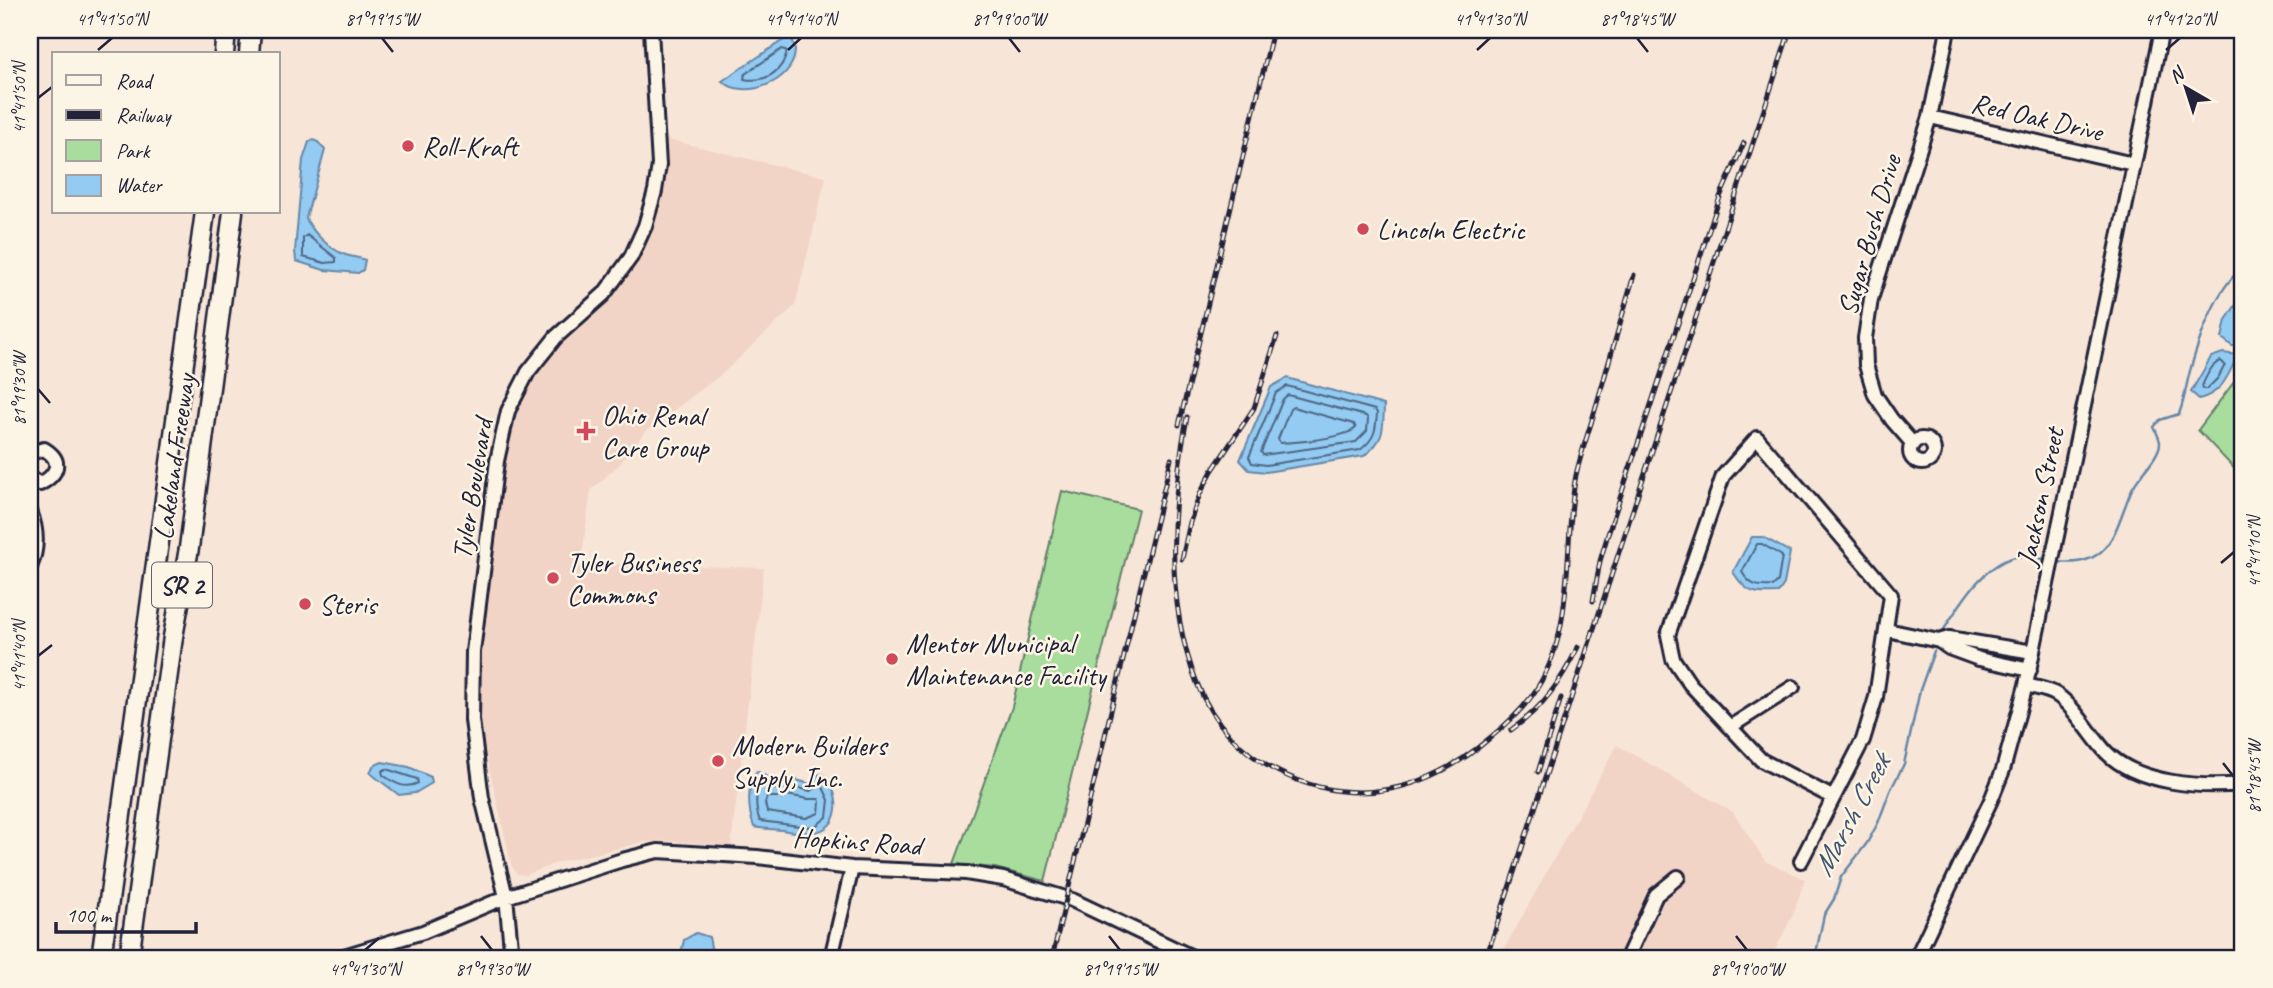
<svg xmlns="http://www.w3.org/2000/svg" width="2273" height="988" viewBox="0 0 2273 988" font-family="Caveat,sans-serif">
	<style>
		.built { fill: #f2d4c6 }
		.green { fill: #a9dd9e; stroke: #66806c; stroke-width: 2 }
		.water { fill: #93cbf2; stroke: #6687a9; stroke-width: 2 }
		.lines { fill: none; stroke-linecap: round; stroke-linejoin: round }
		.shore { stroke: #4f6684; stroke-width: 2 }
		.stream { stroke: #6687a9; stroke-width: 2.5 }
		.minor-casing { stroke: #22223b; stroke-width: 18 }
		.highway-casing { stroke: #22223b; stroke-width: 23 }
		.minor { stroke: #fcf5e5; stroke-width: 12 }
		.highway { stroke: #fcf5e5; stroke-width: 18 }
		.rail-casing { stroke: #22223b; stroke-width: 5 }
		.rail { stroke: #fcf5e5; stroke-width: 2.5; stroke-dasharray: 8; stroke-linecap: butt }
		.ticks { fill: none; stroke: #22223b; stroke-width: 2.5 }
		.poi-dot { fill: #d1495b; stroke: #fcf5e5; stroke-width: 2.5 }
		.labels { text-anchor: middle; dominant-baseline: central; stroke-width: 5; stroke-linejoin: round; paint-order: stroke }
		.shield { fill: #fcf5e5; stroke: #63616e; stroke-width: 2 }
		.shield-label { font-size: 26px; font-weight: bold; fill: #22223b }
		.street-label { font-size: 28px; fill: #22223b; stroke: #fcf5e5 }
		.poi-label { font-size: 28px; fill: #22223b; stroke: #fcf5e5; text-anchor: start }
		.water-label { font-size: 30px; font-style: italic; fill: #445572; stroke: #fcf5e5 }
		.neatline { fill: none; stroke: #22223b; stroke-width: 2.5 }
		.ticks-label { font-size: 18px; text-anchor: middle; fill: #22223b }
	</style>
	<rect width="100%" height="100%" fill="#f7e6d7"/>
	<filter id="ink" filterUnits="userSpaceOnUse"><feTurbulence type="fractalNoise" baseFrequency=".0143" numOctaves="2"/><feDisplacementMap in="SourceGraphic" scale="14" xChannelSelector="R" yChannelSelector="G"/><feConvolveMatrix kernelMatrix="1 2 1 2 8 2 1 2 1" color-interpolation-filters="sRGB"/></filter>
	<g filter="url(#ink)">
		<path class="built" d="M 666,139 L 826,177 L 795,306 L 722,374 L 645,432 L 620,464 L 591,490 L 581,563 L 764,568 L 731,846 L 672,841 L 645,842 L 559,862 L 526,875 L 517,874 L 512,867 L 481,732 L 478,695 L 501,477 L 514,415 L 537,374 L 553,352 L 600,310 L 636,264 L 652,233 L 661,201 L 666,161 Z
			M 1617,745 L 1733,812 L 1765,861 L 1805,879 L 1793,915 L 1771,958 L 1499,958 Z"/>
		<path class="green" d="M 2243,370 L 2243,478 L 2198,430 Z
			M 1062,491 L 1138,509 L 1045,881 L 995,868 L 954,864 L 1012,707 Z"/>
		<path class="water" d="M 791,35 C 792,39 795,46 795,51 C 794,82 744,101 722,81 Z
			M 313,140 L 318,142 L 325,150 L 306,218 C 312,232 328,247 343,254 C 350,257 358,257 365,260 L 363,270 L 358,273 L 324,270 L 296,261 L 295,251 L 303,160 L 309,142 Z
			M 2237,303 L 2243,304 L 2243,346 L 2232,346 L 2222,338 L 2226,320 Z
			M 2223,353 L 2238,355 C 2228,375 2223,393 2199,399 L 2191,392 L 2211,357 Z
			M 1287,378 L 1384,405 C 1383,431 1385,439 1364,456 L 1266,472 L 1249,470 L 1240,460 L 1271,387 Z
			M 1752,537 L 1763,537 L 1790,552 L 1784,584 L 1778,593 C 1753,594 1747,594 1733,572 Z
			M 382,762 L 409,767 L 431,777 L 432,783 L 415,793 L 399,795 L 370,773 L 373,766 Z
			M 757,771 L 776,782 L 790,778 L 810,784 L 817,775 L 823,774 C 831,784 838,795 836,809 C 833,838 803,834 782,830 C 773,829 763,829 754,827 C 748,811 746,784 757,771 Z
			M 696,933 L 709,937 L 712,952 L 710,958 L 680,958 L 684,940 Z"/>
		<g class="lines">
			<path class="shore" d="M 782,49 L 787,51 C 783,72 765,83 744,79 L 745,74 Z
				M 307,235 L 336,258 L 336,262 L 325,263 L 303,257 L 303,238 Z
				M 2221,361 L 2225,365 L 2218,378 L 2207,389 L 2203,389 L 2202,386 C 2206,377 2211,364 2221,361 Z
				M 1287,386 L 1375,410 L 1377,413 C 1376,430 1375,439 1360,450 L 1266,465 L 1252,463 L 1249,457 L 1276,393 Z
				M 1288,395 L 1366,416 L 1368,419 L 1367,431 L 1356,442 L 1263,455 L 1261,452 L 1283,399 Z
				M 1293,407 L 1354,424 L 1356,428 C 1343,439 1297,442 1280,443 L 1278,439 L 1290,409 Z
				M 1757,544 L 1762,544 L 1782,556 L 1778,581 L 1773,586 C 1758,587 1750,586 1742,572 Z
				M 386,769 L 417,779 L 418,783 C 405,790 394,783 383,775 L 382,771 Z
				M 760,783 L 774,789 L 788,785 L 810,791 L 822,785 L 829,800 L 827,817 L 817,825 L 807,827 L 760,821 C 755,810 755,793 760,783 Z
				M 787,795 L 808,799 L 819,799 L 820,802 L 819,813 L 806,818 L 767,812 L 765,803 L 767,797 L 778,797 Z"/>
			<path class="stream" d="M 2058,562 C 2113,568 2115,527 2132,489 C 2138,476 2161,455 2160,442 C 2159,437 2156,431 2154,427 L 2160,420 L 2179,414 C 2185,399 2186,385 2190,371 C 2199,339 2216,287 2243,268
				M 1943,631 C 1960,604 1988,555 2026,556 C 2031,556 2037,558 2043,559
				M 1815,958 L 1824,915 L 1834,899 L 1841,877 L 1867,843 L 1878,823 L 1890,791 L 1904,764 L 1920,690 L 1934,651"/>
			<g class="minor-casing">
				<path id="minor" d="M 1930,117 L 2133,164
					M1910 451a12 12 0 1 1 24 0a12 12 0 1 1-24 0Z
					M 1913,444 L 1892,420 L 1875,395 L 1866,365 L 1865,338 L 1871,299 L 1930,117 L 1948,30
					M 30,453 L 44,449 C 64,461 57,475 40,484 L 30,478
					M 30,511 C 37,529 38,549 30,567
					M 1887,630 L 1939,641 L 1949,648 L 1979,659 L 2030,670
					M 1939,641 L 1949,638 L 2033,652
					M 2026,685 C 2036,688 2048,689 2057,695 C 2074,706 2091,736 2106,752 C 2137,784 2201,788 2243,784
					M 1730,727 L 1793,687
					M 1801,861 L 1863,740 L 1876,697 L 1891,595 L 1757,438 L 1723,476 L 1668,635 L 1673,659 L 1690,684 L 1761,760 L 1832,797
					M 337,958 L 423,932 L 506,897 L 622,860 L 658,851 L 757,857 L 852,868 L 966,873 L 1003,879 L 1072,900 L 1194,958
					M 512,958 L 506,897 L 482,798 L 472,720 L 473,652 L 497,461 L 508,411 L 528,372 L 556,337 L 604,294 L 631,257 L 645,226 L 655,191 L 659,165 L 651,30
					M 831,958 L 852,868
					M 1627,958 L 1656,895 L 1678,877
					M 1916,958 L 1991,800 L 2003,770 L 2026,685 L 2162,30"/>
			</g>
			<g class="highway-casing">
				<path id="highway" d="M 224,54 L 226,30
					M 249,54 L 251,30
					M 101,958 L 205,212
					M 129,958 L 173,637 L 189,548 L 233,212"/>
			</g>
			<use href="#minor" class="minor"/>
			<use href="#highway" class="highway"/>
			<g class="rail-casing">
				<path id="rail" d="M 1187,417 C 1171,504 1164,600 1197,683 C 1212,722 1242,754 1279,772 C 1355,810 1429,791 1491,737 C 1506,725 1519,713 1531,697 C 1578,634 1562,548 1576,475 C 1581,453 1589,431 1595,410 C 1608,365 1621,320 1634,275
					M 1179,425 L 1273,30
					M 1182,559 L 1190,522 L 1200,494 L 1212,471 L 1254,408 L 1277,336
					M 1593,601 L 1600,561 L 1608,534 L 1720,197 L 1744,143
					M 1511,730 C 1543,708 1561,681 1578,647
					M 1538,772 L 1561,698
					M 1052,958 L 1171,459
					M 1486,958 L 1790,30"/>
			</g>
			<use href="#rail" class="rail"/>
		</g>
	</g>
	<path class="ticks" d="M 382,38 L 393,52M 1009,38 L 1020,52M 1637,38 L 1648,52M 98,50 L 112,38M 788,50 L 801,38M 1477,50 L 1490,38M 2166,50 L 2180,38M 38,98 L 52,87M 38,389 L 50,403M 2221,563 L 2234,552M 38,656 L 52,645M 2223,763 L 2234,777M 481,936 L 492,950M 1109,936 L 1120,950M 1736,936 L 1747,950M 365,950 L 379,938"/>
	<g class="poi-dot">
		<circle cx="408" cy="146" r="7"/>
		<circle cx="1363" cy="229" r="7"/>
		<path d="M582.5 420.5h7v7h7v7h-7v7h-7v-7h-7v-7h7z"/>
		<circle cx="553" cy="578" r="7"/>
		<circle cx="305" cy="604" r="7"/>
		<circle cx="892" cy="659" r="7"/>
		<circle cx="718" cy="761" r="7"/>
	</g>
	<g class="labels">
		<rect class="shield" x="152" y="562.5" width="60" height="45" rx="5"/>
		<g class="shield-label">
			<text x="182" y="585">SR 2</text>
		</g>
		<g class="street-label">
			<text transform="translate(2037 117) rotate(13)">Red Oak Drive</text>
			<text transform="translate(1869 235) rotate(-74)">Sugar Bush Drive</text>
			<text transform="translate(174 457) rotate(-82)">Lakeland Freeway</text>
			<text transform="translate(472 489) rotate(-81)">Tyler Boulevard</text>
			<text transform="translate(2040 497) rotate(-78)">Jackson Street</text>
			<text transform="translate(857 841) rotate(4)">Hopkins Road</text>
		</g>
		<g class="poi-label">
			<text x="422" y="146">Roll-Kraft</text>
			<text x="1377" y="229">Lincoln Electric</text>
			<text x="602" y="415">Ohio Renal<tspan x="602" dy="32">Care Group</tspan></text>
			<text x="567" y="562">Tyler Business<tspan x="567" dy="32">Commons</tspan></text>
			<text x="319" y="604">Steris</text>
			<text x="906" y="643">Mentor Municipal<tspan x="906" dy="32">Maintenance Facility</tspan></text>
			<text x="732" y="745">Modern Builders<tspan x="732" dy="32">Supply, Inc.</tspan></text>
		</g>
		<g class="water-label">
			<text transform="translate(1851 815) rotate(-62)">Marsh Creek</text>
		</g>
	</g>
	<rect width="2273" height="988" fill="none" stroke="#fcf5e5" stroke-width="77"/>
	<rect x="52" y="52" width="228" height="161" fill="#fcf5e5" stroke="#a5a1a1" stroke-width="2"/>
	<rect x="66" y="75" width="35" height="10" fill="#fcf5e5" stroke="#a5a1a1" stroke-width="2"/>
	<text x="116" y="88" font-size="21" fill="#22223b">Road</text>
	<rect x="66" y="110" width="35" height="10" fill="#22223b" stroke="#a5a1a1" stroke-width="2"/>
	<text x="116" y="122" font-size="21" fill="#22223b">Railway</text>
	<rect x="66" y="140" width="35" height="21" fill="#a9dd9e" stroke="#a5a1a1" stroke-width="2"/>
	<text x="116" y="158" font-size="21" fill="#22223b">Park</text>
	<rect x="66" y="175" width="35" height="21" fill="#93cbf2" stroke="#a5a1a1" stroke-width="2"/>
	<text x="116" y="192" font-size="21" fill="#22223b">Water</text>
	<g transform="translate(2186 88) rotate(321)" stroke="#fcf5e5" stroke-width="5" paint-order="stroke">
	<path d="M0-5L12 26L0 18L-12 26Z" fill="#22223b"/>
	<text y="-10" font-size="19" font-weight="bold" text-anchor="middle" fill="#22223b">N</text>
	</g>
	<path d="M56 922v10h140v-10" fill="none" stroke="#22223b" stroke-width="3.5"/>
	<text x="66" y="922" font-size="21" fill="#22223b" stroke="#fcf5e5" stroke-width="5" paint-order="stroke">100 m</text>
	<rect x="38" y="38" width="2196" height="912" class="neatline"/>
	<g class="ticks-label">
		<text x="112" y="25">41°41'50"N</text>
		<text x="382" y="25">81°19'15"W</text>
		<text x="801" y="25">41°41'40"N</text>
		<text x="1009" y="25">81°19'00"W</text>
		<text x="1490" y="25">41°41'30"N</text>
		<text x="1637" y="25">81°18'45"W</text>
		<text x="2180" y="25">41°41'20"N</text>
		<text transform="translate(19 98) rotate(-90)" y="6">41°41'50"N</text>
		<text transform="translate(19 389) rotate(-90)" y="6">81°19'30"W</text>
		<text transform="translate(2254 552) rotate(-90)" y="6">41°41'10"N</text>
		<text transform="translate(19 656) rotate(-90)" y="6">41°41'40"N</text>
		<text transform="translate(2254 777) rotate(-90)" y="6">81°18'45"W</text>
		<text x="365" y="975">41°41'30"N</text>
		<text x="492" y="975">81°19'30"W</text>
		<text x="1120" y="975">81°19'15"W</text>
		<text x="1747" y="975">81°19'00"W</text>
	</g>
</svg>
